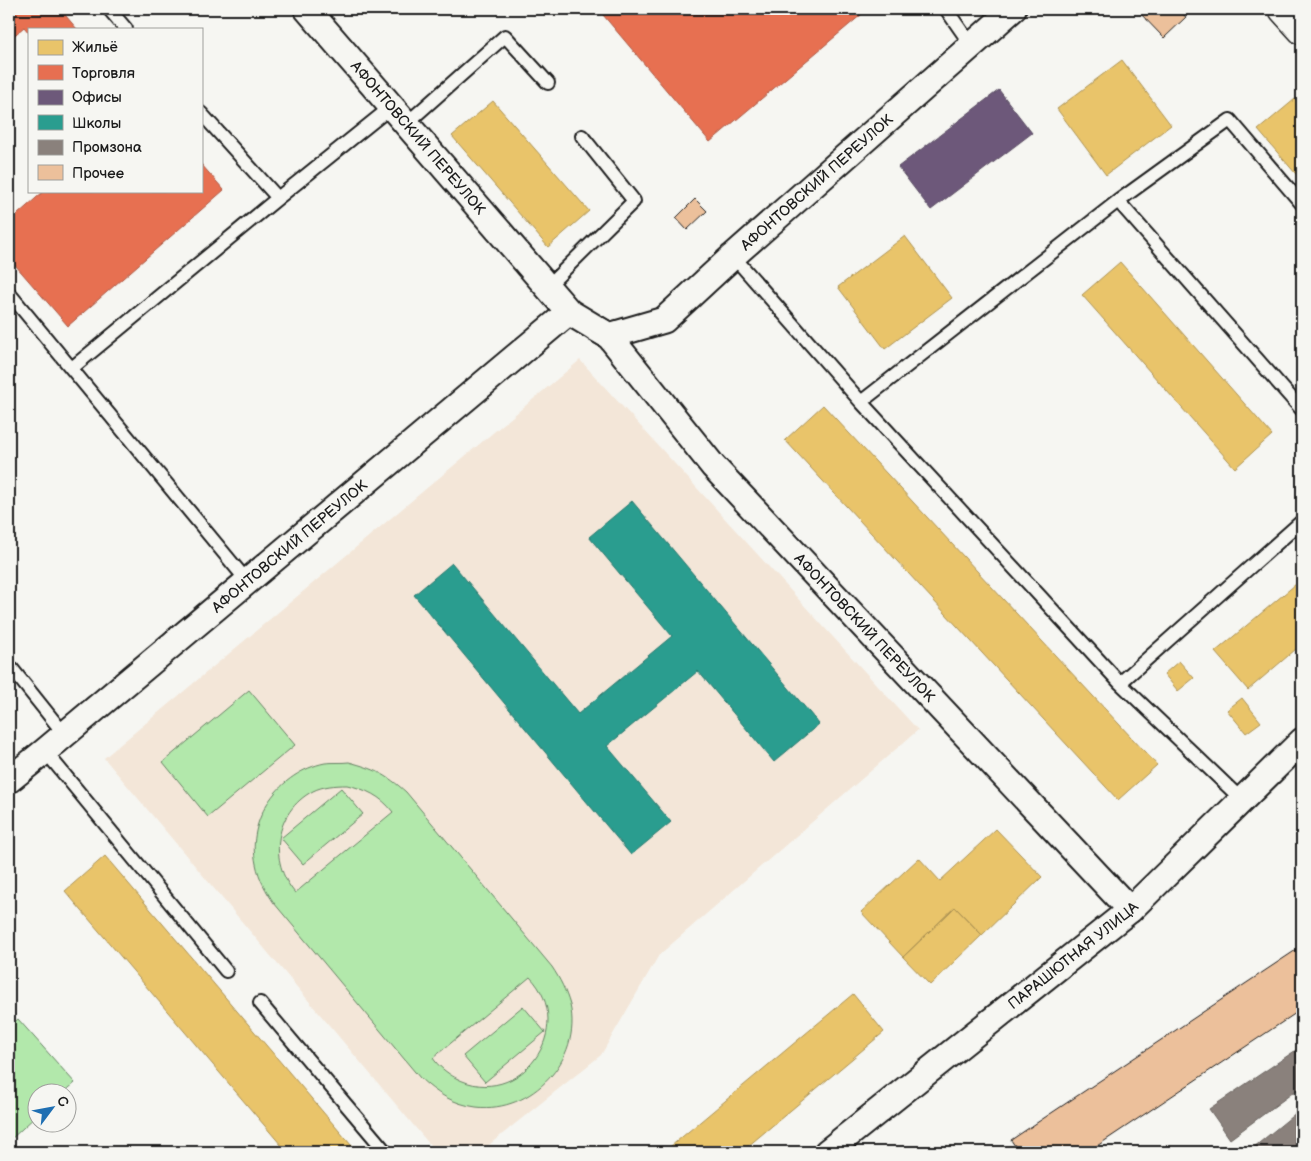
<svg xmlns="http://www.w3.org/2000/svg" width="1311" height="1161" viewBox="0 0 1311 1161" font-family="'Balsamiq Sans',sans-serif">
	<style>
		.built { fill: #f3e6d8 }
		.green { fill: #b2e8ab; stroke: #678264; fill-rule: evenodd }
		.homes { fill: #e9c46a; stroke: #ac9253 }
		.shops { fill: #e76f51; stroke: #aa5641 }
		.offices { fill: #6d597a; stroke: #55475e }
		.schools { fill: #2a9d8f; stroke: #26766c }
		.industry { fill: #8a817c; stroke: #69635f }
		.building { fill: #ecc09b; stroke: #1c1c1c }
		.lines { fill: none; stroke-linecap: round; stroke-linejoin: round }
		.lane-casing { stroke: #1c1c1c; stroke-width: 16 }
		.street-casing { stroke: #1c1c1c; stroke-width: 29 }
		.secondary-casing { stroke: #1c1c1c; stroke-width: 31 }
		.lane { stroke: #f6f6f2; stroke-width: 12 }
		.street { stroke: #f6f6f2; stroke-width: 25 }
		.secondary { stroke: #f6f6f2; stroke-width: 28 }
		.labels { text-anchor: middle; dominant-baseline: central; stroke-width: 5; stroke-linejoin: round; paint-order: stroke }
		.street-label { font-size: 15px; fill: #1c1c1c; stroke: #f6f6f2 }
	</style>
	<rect width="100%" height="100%" fill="#f6f6f2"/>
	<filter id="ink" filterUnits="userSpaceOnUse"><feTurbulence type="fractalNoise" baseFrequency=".02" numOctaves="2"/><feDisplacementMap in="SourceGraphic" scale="10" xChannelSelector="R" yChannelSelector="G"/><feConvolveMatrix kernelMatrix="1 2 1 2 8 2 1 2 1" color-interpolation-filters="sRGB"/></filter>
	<g filter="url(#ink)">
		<path class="built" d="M 580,360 L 918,730 L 659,955 L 601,1055 L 480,1152 L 436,1152 L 104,758 Z"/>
		<path class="green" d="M 249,690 L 295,745 L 208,817 L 163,762 Z
			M 349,762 C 375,769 386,774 406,792 L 552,967 C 560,979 566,991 570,1005 C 583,1059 531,1114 476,1107 C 453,1104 436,1093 420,1078 L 274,903 C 266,891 259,879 256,864 C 246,818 280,772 325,763 C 333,762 341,763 349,762 ZM 347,785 C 365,789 381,796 393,812 L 295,893 C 268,861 274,812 313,791 C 323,786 335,785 347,785 ZM 530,977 C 579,1028 519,1111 456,1078 C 447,1073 438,1066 433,1058 Z
			M 341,788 L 363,814 L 303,864 L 281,838 Z
			M 523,1006 L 545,1032 L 485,1082 L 463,1056 Z
			M 18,1019 L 75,1083 L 63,1093 L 38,1094 L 37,1115 L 9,1141 L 9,1027 Z"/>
		<path class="homes" d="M 1122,60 L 1171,125 L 1106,175 L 1057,109 Z
			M 1295,99 L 1302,107 L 1302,181 L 1258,130 Z
			M 493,101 L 589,211 L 548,247 L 452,136 Z
			M 905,236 L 952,298 L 885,349 L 838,287 Z
			M 1120,262 L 1272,435 L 1235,468 L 1082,295 Z
			M 823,405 L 1157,765 L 1118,800 L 785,440 Z
			M 1302,579 L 1302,644 L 1248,690 L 1215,652 Z
			M 1179,661 L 1194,678 L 1178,691 L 1164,674 Z
			M 1242,698 L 1261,722 L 1246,733 L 1227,710 Z
			M 996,829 L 1042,877 L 982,935 L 955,907 L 903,957 L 861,912 L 919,858 L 940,881 Z
			M 105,856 L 357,1152 L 287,1152 L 65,891 Z
			M 955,907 L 982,935 L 930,985 L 903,957 Z
			M 853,994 L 884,1032 L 741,1152 L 664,1152 Z"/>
		<path class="shops" d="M 9,9 L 60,9 L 77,29 L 29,29 L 29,33 L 24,27 L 9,40 Z
			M 598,9 L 868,9 L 710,142 Z
			M 201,164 L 224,190 L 68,326 L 9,258 L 9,222 L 44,191 L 201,191 Z"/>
		<path class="offices" d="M 999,90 L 1032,133 L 931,210 L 898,167 Z"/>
		<path class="schools" d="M 632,501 L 819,724 L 774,762 L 698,671 L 607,746 L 671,822 L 631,855 L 414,595 L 452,563 L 578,714 L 672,636 L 589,537 Z"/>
		<path class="industry" d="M 1302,1046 L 1302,1086 L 1230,1139 L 1209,1109 Z
			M 1302,1108 L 1302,1152 L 1248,1152 Z"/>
		<path class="building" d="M 1141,9 L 1177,9 L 1186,17 L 1164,38 L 1138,11 Z
			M 695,199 L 707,211 L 687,230 L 676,218 Z
			M 1302,946 L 1302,1009 L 1088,1152 L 1019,1152 L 1011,1140 Z"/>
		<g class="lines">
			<g class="lane-casing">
				<path id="lane" d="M 109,9 L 126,29
					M 946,9 L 971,45
					M 201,113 L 278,198
					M 406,124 L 505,36 L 548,83
					M 1118,201 L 1302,410
					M 733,256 L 861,402 L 1120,683 L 1242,800
					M 547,287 L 634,201 L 582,136
					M 9,293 L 247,581
					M 72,368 L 278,198 L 391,107
					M 861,402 L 1118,201 L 1230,120 L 1302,204
					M 9,665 L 65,735
					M 1120,683 L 1302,521
					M 45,751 L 226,971
					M 260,1003 L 386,1152"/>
			</g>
			<g class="street-casing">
				<g id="street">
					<path id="s1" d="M 307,9 L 569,312 L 609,336 L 664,320 L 733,256 L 1013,9"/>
					<path id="s2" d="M 597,329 L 609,336 L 713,466 L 1130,910"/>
					<path id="s3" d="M 9,780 L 45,751 L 569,312"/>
					<path id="s4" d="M 827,1152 L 1130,910 L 1302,741"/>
				</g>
			</g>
			<g class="secondary-casing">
				<path id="secondary" d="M 1283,9 L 1302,30"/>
			</g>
			<use href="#lane" class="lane"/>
			<use href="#street" class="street"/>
			<use href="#secondary" class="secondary"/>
		</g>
	</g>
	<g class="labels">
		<g class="street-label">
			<text stroke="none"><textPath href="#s1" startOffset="170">АФОНТОВСКИЙ ПЕРЕУЛОК</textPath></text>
			<text stroke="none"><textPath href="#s1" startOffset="710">АФОНТОВСКИЙ ПЕРЕУЛОК</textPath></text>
			<text stroke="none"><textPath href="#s3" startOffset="365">АФОНТОВСКИЙ ПЕРЕУЛОК</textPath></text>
			<text stroke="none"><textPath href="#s2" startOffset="402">АФОНТОВСКИЙ ПЕРЕУЛОК</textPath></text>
			<text stroke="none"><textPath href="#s4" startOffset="315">ПАРАШЮТНАЯ УЛИЦА</textPath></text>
		</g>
	</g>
	<rect width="1311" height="1161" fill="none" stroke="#f6f6f2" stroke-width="30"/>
	<rect x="15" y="15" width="1281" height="1131" fill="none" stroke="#1c1c1c" stroke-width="2" filter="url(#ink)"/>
	<rect x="28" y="28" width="175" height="165" fill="#f6f6f2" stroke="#9f9f9c"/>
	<rect x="38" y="40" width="25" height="15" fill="#e9c46a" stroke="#9f9f9c"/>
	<text x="72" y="52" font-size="15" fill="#1c1c1c">Жильё</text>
	<rect x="38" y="65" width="25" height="15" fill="#e76f51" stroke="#9f9f9c"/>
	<text x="72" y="78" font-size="15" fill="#1c1c1c">Торговля</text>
	<rect x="38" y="90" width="25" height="15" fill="#6d597a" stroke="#9f9f9c"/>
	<text x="72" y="102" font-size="15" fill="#1c1c1c">Офисы</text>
	<rect x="38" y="115" width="25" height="15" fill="#2a9d8f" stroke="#9f9f9c"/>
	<text x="72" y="128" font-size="15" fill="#1c1c1c">Школы</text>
	<rect x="38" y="140" width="25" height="15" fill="#8a817c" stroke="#9f9f9c"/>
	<text x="72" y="152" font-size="15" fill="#1c1c1c">Промзона</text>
	<rect x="38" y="165" width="25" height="15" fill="#ecc09b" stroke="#9f9f9c"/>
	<text x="72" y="178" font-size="15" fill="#1c1c1c">Прочее</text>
	<g transform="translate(52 1108) rotate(58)"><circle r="24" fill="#f6f6f2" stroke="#9f9f9c"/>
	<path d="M0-4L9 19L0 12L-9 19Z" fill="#1f6fb2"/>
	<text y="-8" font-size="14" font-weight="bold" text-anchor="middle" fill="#1c1c1c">С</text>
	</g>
</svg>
